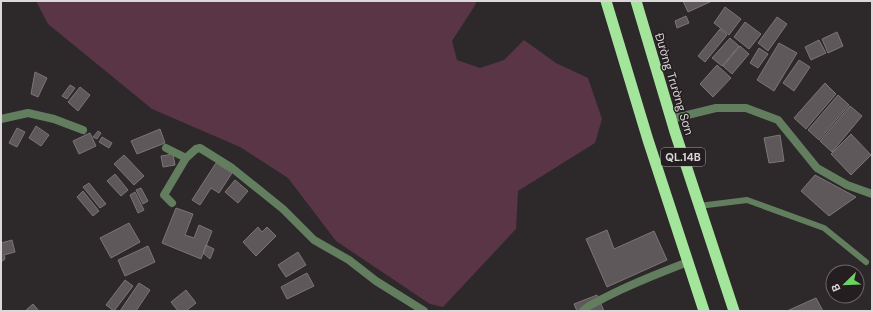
<svg xmlns="http://www.w3.org/2000/svg" width="873" height="312" viewBox="0 0 873 312" font-family="'DM Sans',sans-serif">
	<style>
		.green { fill: #593546 }
		.building { fill: #5e585b; stroke: #7c7578 }
		.lines { fill: none; stroke-linecap: round; stroke-linejoin: round }
		.service { stroke: #627e5f; stroke-width: 6 }
		.minor { stroke: #627e5f; stroke-width: 8 }
		.trunk { stroke: #a4e59c; stroke-width: 11 }
		.labels { text-anchor: middle; dominant-baseline: central; stroke-width: 3; stroke-linejoin: round; paint-order: stroke }
		.shield { fill: #241e20; stroke: #a5a0a2; stroke-width: 1 }
		.shield-label { font-size: 11px; font-weight: bold; fill: #dcd8d9 }
		.street-label { font-size: 12px; fill: #dcd8d9; stroke: #241e20 }
	</style>
	<rect width="100%" height="100%" fill="#2d282a"/>
	<path class="green" d="M 36,1 L 477,1 L 474,7 L 452,41 L 457,60 L 480,68 L 504,60 L 524,40 L 556,63 L 588,78 L 602,119 L 595,143 L 518,191 L 516,229 L 443,307 L 430,304 L 336,241 L 288,178 L 240,147 L 152,109 L 48,24 Z"/>
	<path class="building" d="M 683,1 L 712,1 L 688,12 Z
		M 725,7 L 741,19 L 729,35 L 714,23 Z
		M 686,16 L 689,23 L 677,28 L 675,21 Z
		M 777,17 L 787,24 L 768,51 L 758,43 Z
		M 745,22 L 761,34 L 749,49 L 734,37 Z
		M 720,29 L 727,35 L 705,62 L 698,56 Z
		M 837,32 L 843,46 L 828,53 L 822,39 Z
		M 730,38 L 739,46 L 722,66 L 712,58 Z
		M 819,40 L 826,53 L 811,60 L 805,47 Z
		M 779,43 L 797,53 L 774,91 L 757,80 Z
		M 740,46 L 749,54 L 732,74 L 723,66 Z
		M 759,48 L 768,54 L 758,68 L 750,63 Z
		M 799,60 L 810,67 L 794,91 L 783,83 Z
		M 717,65 L 731,78 L 713,97 L 700,84 Z
		M 35,72 L 47,78 L 38,97 L 31,94 Z
		M 825,83 L 836,94 L 806,129 L 794,118 Z
		M 70,85 L 75,88 L 67,99 L 62,96 Z
		M 80,87 L 90,95 L 78,111 L 68,102 Z
		M 838,95 L 849,105 L 819,140 L 808,130 Z
		M 850,106 L 862,116 L 832,152 L 820,141 Z
		M 36,126 L 49,135 L 41,146 L 29,138 Z
		M 17,128 L 25,132 L 17,147 L 9,143 Z
		M 160,129 L 165,143 L 137,154 L 131,141 Z
		M 98,131 L 101,133 L 97,139 L 93,137 Z
		M 90,133 L 96,146 L 79,154 L 73,141 Z
		M 851,134 L 871,155 L 851,175 L 831,154 Z
		M 780,135 L 784,161 L 769,163 L 764,138 Z
		M 102,137 L 112,143 L 109,148 L 99,142 Z
		M 173,154 L 175,165 L 163,167 L 161,156 Z
		M 124,155 L 144,176 L 134,185 L 114,164 Z
		M 216,163 L 232,173 L 219,193 L 211,188 L 200,205 L 192,200 Z
		M 115,174 L 128,190 L 121,196 L 107,181 Z
		M 815,175 L 856,197 L 829,216 L 801,191 Z
		M 235,180 L 248,191 L 238,203 L 225,192 Z
		M 89,183 L 106,204 L 100,208 L 83,187 Z
		M 141,188 L 148,201 L 143,204 L 136,190 Z
		M 83,191 L 99,211 L 93,216 L 77,197 Z
		M 135,192 L 144,210 L 138,213 L 130,195 Z
		M 176,208 L 193,214 L 185,235 L 194,238 L 199,225 L 212,231 L 201,259 L 162,243 Z
		M 129,223 L 140,242 L 111,258 L 100,238 Z
		M 258,227 L 262,232 L 267,227 L 276,236 L 256,256 L 243,242 Z
		M 607,230 L 614,249 L 654,231 L 667,260 L 607,287 L 586,239 Z
		M 12,240 L 15,252 L 4,255 L 5,259 L 1,262 L 1,243 Z
		M 206,245 L 214,249 L 210,259 L 203,253 Z
		M 148,246 L 155,262 L 125,276 L 118,260 Z
		M 298,252 L 306,265 L 286,277 L 278,265 Z
		M 307,273 L 314,286 L 287,299 L 281,287 Z
		M 125,280 L 133,286 L 114,311 L 106,305 Z
		M 139,283 L 150,290 L 136,311 L 120,311 Z
		M 186,290 L 196,303 L 186,311 L 178,311 L 171,302 Z
		M 597,295 L 604,311 L 577,311 L 574,304 Z
		M 816,298 L 823,311 L 787,311 Z
		M 33,304 L 39,311 L 25,311 Z"/>
	<g class="lines">
		<path class="service" d="M 699,206 L 747,200 L 824,228 L 866,262"/>
		<path class="minor" d="M 1,119 L 28,113 L 54,119 L 83,130
			M 671,119 L 716,108 L 746,108 L 778,120 L 817,168 L 847,185 L 872,194
			M 166,148 L 186,158 L 164,195 L 172,203
			M 186,158 L 196,149 L 200,148 L 232,168 L 283,209 L 314,240 L 349,260 L 376,281 L 424,311
			M 583,311 C 588,305 597,302 604,298 C 631,284 659,273 688,262"/>
		<path class="trunk" d="M 606,1 L 648,140 L 704,311
			M 636,1 L 675,132 L 734,311"/>
	</g>
	<g class="labels">
		<rect class="shield" x="661" y="148" width="44" height="18" rx="3"/>
		<g class="shield-label">
			<text x="683" y="157">QL.14B</text>
		</g>
		<g class="street-label">
			<text transform="translate(674 84) rotate(73)">Đường Trường Sơn</text>
		</g>
	</g>
	<rect width="873" height="312" fill="none" stroke="#dcd8d9" stroke-width="4"/>
	<g transform="translate(845 284) rotate(247)"><circle r="19" fill="#241e20" stroke="#6e686a"/>
	<path d="M0-3L7 15L0 10L-7 15Z" fill="#6cd362"/>
	<text y="-6" font-size="11" font-weight="bold" text-anchor="middle" fill="#dcd8d9">B</text>
	</g>
</svg>
